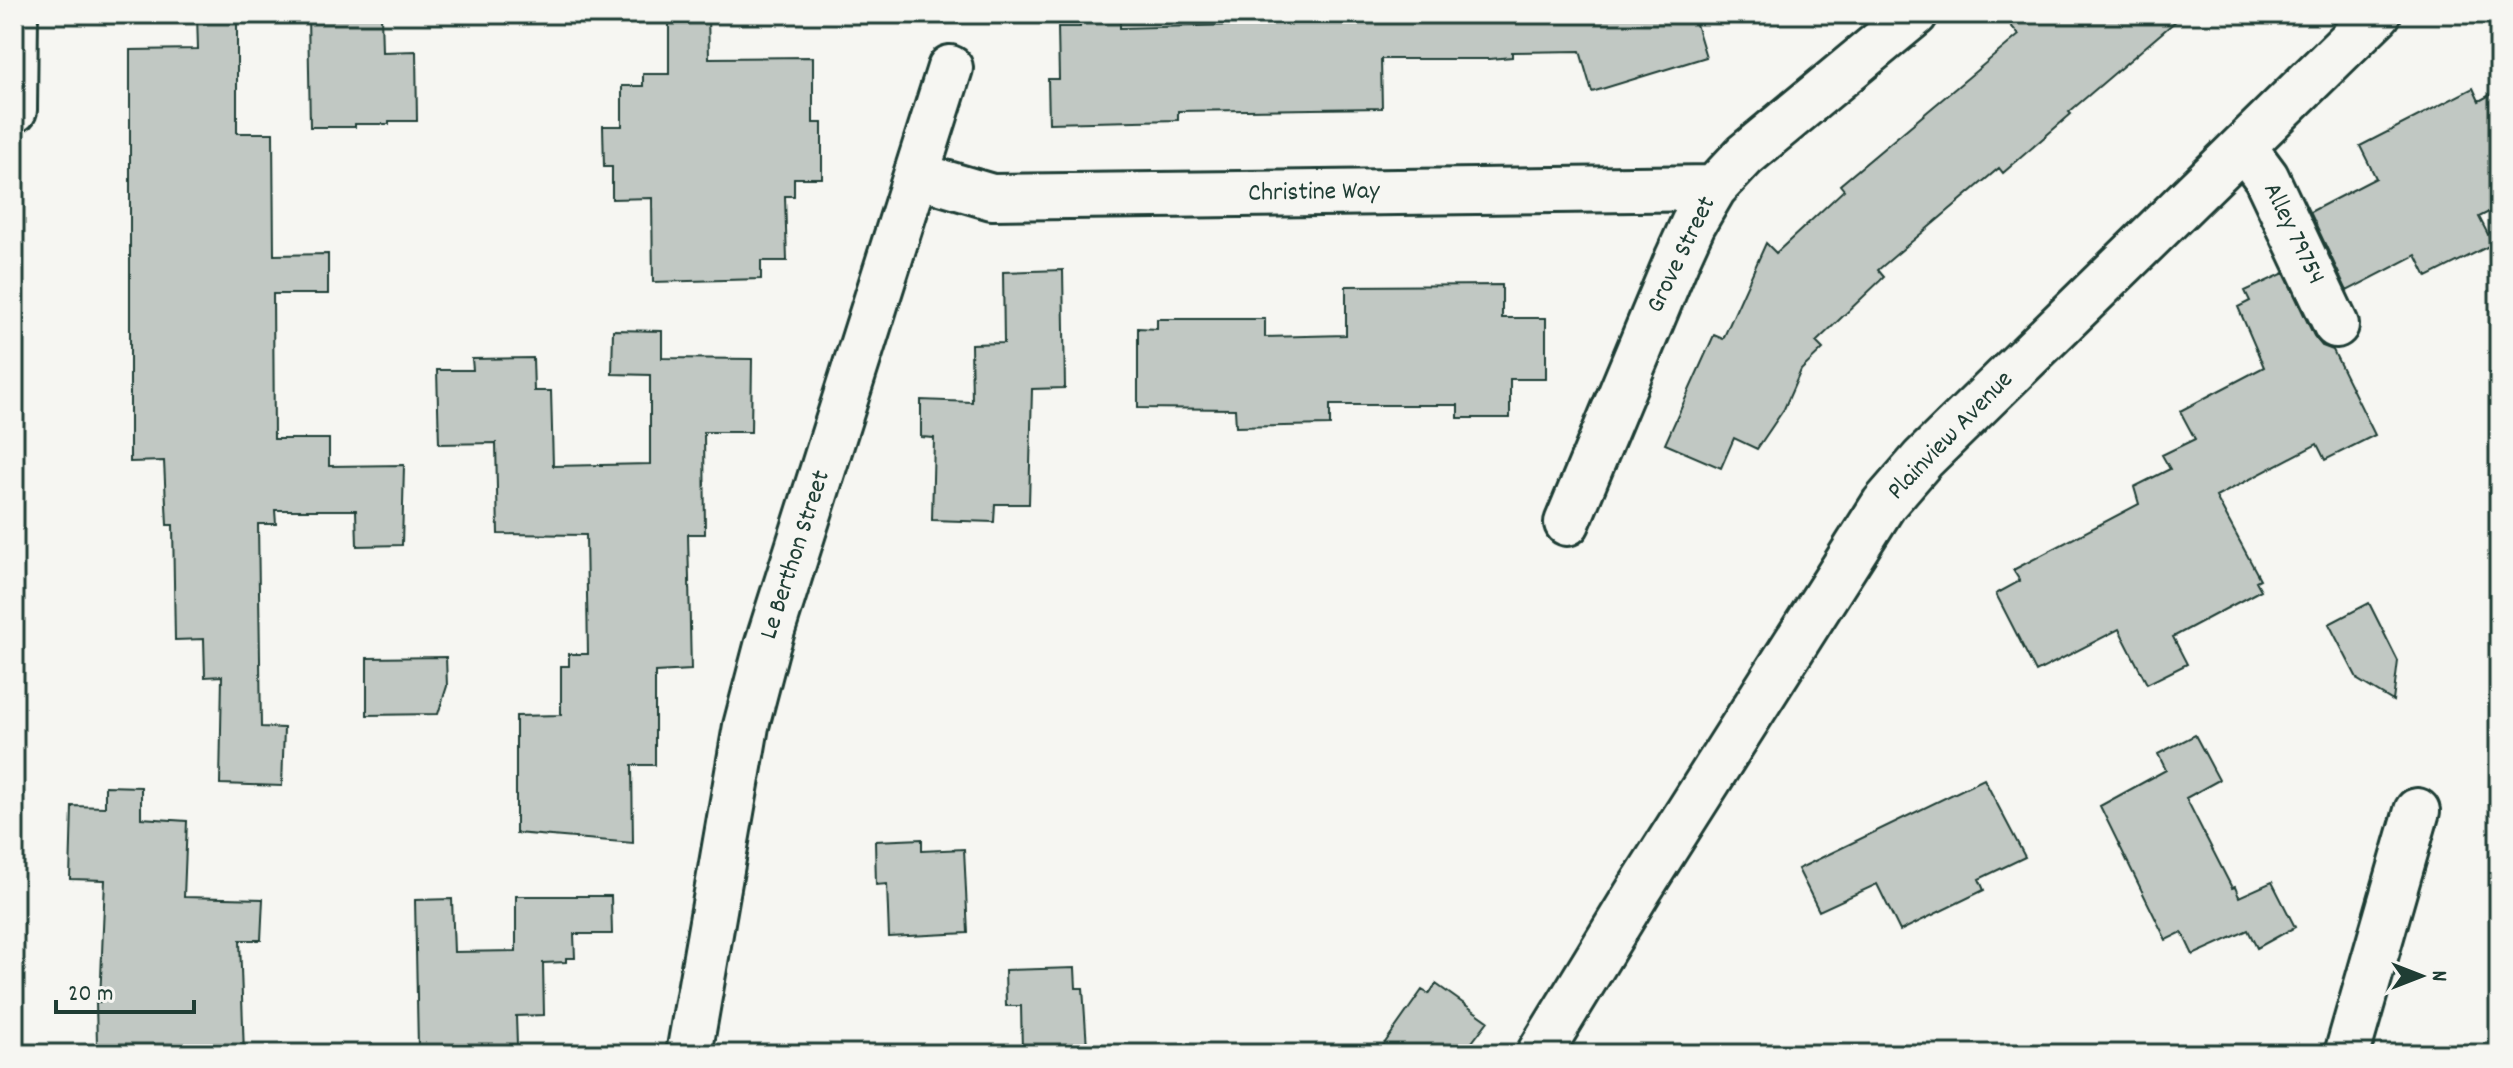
<svg xmlns="http://www.w3.org/2000/svg" width="2513" height="1068" viewBox="0 0 2513 1068" font-family="Dekko,sans-serif">
	<style>
		.building { fill: #c1c8c3; stroke: #1f3d34; stroke-width: 2 }
		.lines { fill: none; stroke-linecap: round; stroke-linejoin: round }
		.minor-casing { stroke: #1f3d34; stroke-width: 50 }
		.minor { stroke: #f6f6f2; stroke-width: 44 }
		.labels { text-anchor: middle; dominant-baseline: central; stroke-width: 7; stroke-linejoin: round; paint-order: stroke }
		.street-label { font-size: 26px; fill: #1f3d34; stroke: #f6f6f2 }
	</style>
	<rect width="100%" height="100%" fill="#f6f6f2"/>
	<filter id="ink" filterUnits="userSpaceOnUse"><feTurbulence type="fractalNoise" baseFrequency=".0125" numOctaves="2"/><feDisplacementMap in="SourceGraphic" scale="16" xChannelSelector="R" yChannelSelector="G"/><feConvolveMatrix kernelMatrix="1 2 1 2 8 2 1 2 1" color-interpolation-filters="sRGB"/></filter>
	<g filter="url(#ink)">
		<path class="building" d="M 197,14 L 237,14 L 237,133 L 273,133 L 274,255 L 328,254 L 328,294 L 273,294 L 274,439 L 329,439 L 329,466 L 404,465 L 402,545 L 357,546 L 356,510 L 275,510 L 276,524 L 258,524 L 261,727 L 284,728 L 282,786 L 220,784 L 222,676 L 205,677 L 204,639 L 175,640 L 173,525 L 167,525 L 164,461 L 130,462 L 130,50 L 198,49 Z
			M 308,14 L 381,14 L 382,52 L 416,51 L 417,121 L 389,121 L 389,124 L 355,124 L 355,127 L 310,127 Z
			M 669,14 L 708,14 L 709,58 L 813,57 L 813,123 L 822,123 L 822,178 L 794,178 L 794,196 L 785,196 L 787,261 L 761,261 L 761,279 L 653,282 L 652,198 L 612,199 L 612,167 L 604,167 L 603,126 L 622,126 L 622,86 L 643,86 L 643,74 L 669,74 Z
			M 1080,14 L 1120,14 L 1120,28 L 1234,25 L 1234,14 L 1693,14 L 1706,57 L 1592,92 L 1580,51 L 1512,52 L 1512,57 L 1489,59 L 1381,59 L 1382,108 L 1178,111 L 1178,120 L 1049,123 L 1048,79 L 1059,79 L 1058,27 L 1080,27 Z
			M 2001,14 L 2184,14 L 2069,112 L 2071,114 L 2003,173 L 1999,168 L 1878,270 L 1884,277 L 1816,342 L 1823,349 L 1801,370 L 1784,409 L 1757,449 L 1734,438 L 1721,468 L 1665,444 L 1714,335 L 1723,339 L 1766,243 L 1776,253 L 1844,190 L 1840,185 L 2019,35 Z
			M 2473,88 L 2479,101 L 2499,90 L 2499,207 L 2479,217 L 2493,244 L 2427,277 L 2416,255 L 2347,291 L 2310,212 L 2376,178 L 2360,146 Z
			M 1063,270 L 1065,388 L 1032,389 L 1029,504 L 995,504 L 994,522 L 932,520 L 934,438 L 921,437 L 921,400 L 972,402 L 971,344 L 1004,343 L 1003,272 Z
			M 2284,273 L 2314,336 L 2322,346 L 2333,350 L 2375,435 L 2325,460 L 2317,444 L 2216,497 L 2260,579 L 2256,581 L 2261,590 L 2173,637 L 2187,664 L 2147,684 L 2119,629 L 2036,672 L 1996,594 L 2020,581 L 2013,570 L 2139,504 L 2134,487 L 2170,469 L 2162,455 L 2195,439 L 2180,411 L 2264,367 L 2238,307 L 2250,301 L 2245,291 Z
			M 1502,285 L 1502,318 L 1546,318 L 1546,379 L 1510,379 L 1510,418 L 1458,418 L 1458,405 L 1330,405 L 1330,425 L 1236,427 L 1235,409 L 1138,408 L 1138,328 L 1157,329 L 1157,319 L 1265,319 L 1265,337 L 1346,335 L 1346,286 Z
			M 613,330 L 662,331 L 662,358 L 752,359 L 751,432 L 704,432 L 705,534 L 688,534 L 691,670 L 655,672 L 655,765 L 632,765 L 633,843 L 516,833 L 516,716 L 561,715 L 561,666 L 569,666 L 569,654 L 588,654 L 586,535 L 498,534 L 496,443 L 439,444 L 437,370 L 473,370 L 472,359 L 533,358 L 534,391 L 551,391 L 553,466 L 650,464 L 650,375 L 612,374 Z
			M 2369,603 L 2398,661 L 2393,701 L 2358,680 L 2329,624 Z
			M 446,657 L 447,686 L 438,714 L 367,715 L 367,658 Z
			M 2195,735 L 2219,780 L 2186,798 L 2232,888 L 2235,887 L 2239,897 L 2272,882 L 2295,927 L 2257,948 L 2248,930 L 2193,955 L 2182,932 L 2166,940 L 2100,806 L 2166,770 L 2158,754 Z
			M 1984,779 L 2025,857 L 1979,879 L 1984,890 L 1900,931 L 1877,884 L 1819,911 L 1798,869 Z
			M 105,786 L 141,787 L 141,818 L 187,821 L 184,897 L 263,899 L 261,940 L 240,940 L 244,1054 L 105,1054 L 105,1045 L 97,1045 L 96,1002 L 100,1002 L 105,880 L 70,879 L 72,806 L 105,807 Z
			M 922,839 L 922,851 L 964,849 L 968,933 L 889,937 L 887,884 L 876,885 L 875,841 Z
			M 516,896 L 611,896 L 612,934 L 574,934 L 575,958 L 566,958 L 566,962 L 543,963 L 544,1015 L 516,1016 L 517,1045 L 418,1047 L 415,900 L 452,899 L 454,952 L 516,951 Z
			M 1075,968 L 1076,988 L 1083,988 L 1087,1047 L 1022,1050 L 1021,1006 L 1006,1006 L 1005,970 Z
			M 1436,984 L 1488,1021 L 1463,1054 L 1377,1054 L 1422,990 L 1429,994 Z"/>
		<g class="lines">
			<g class="minor-casing">
				<path id="minor" d="M 14,110 L 15,14
					M 2243,146 L 2266,177 L 2336,325
					M 917,175 L 992,197 L 1714,188
					M 1567,523 L 1678,257 L 1693,224 L 1714,188 L 1745,155 L 1915,14
					M 689,1054 L 746,726 L 767,646 L 950,68
					M 1539,1054 L 1639,890 L 1884,504 L 1923,459 L 2378,14
					M 2347,1054 L 2417,811"/>
			</g>
			<use href="#minor" class="minor"/>
		</g>
	</g>
	<g class="labels">
		<g class="street-label">
			<text transform="translate(1314 193) rotate(-1)">Christine Way</text>
			<text transform="translate(2293 234) rotate(64)">Alley 79754</text>
			<text transform="translate(1682 255) rotate(-64)">Grove Street</text>
			<text transform="translate(1951 436) rotate(-46)">Plainview Avenue</text>
			<text transform="translate(796 555) rotate(-72)">Le Berthon Street</text>
		</g>
	</g>
	<rect width="2513" height="1068" fill="none" stroke="#f6f6f2" stroke-width="48"/>
	<rect x="24" y="24" width="2465" height="1020" fill="none" stroke="#1f3d34" stroke-width="3" filter="url(#ink)"/>
	<g transform="translate(2421 976) rotate(90)" stroke="#f6f6f2" stroke-width="6" paint-order="stroke">
	<path d="M0-6L14 30L0 20L-14 30Z" fill="#1f3d34"/>
	<text y="-12" font-size="22" font-weight="bold" text-anchor="middle" fill="#1f3d34">N</text>
	</g>
	<path d="M56 1000v12h138v-12" fill="none" stroke="#1f3d34" stroke-width="4"/>
	<text x="68" y="1000" font-size="24" fill="#1f3d34" stroke="#f6f6f2" stroke-width="6" paint-order="stroke">20 m</text>
</svg>
